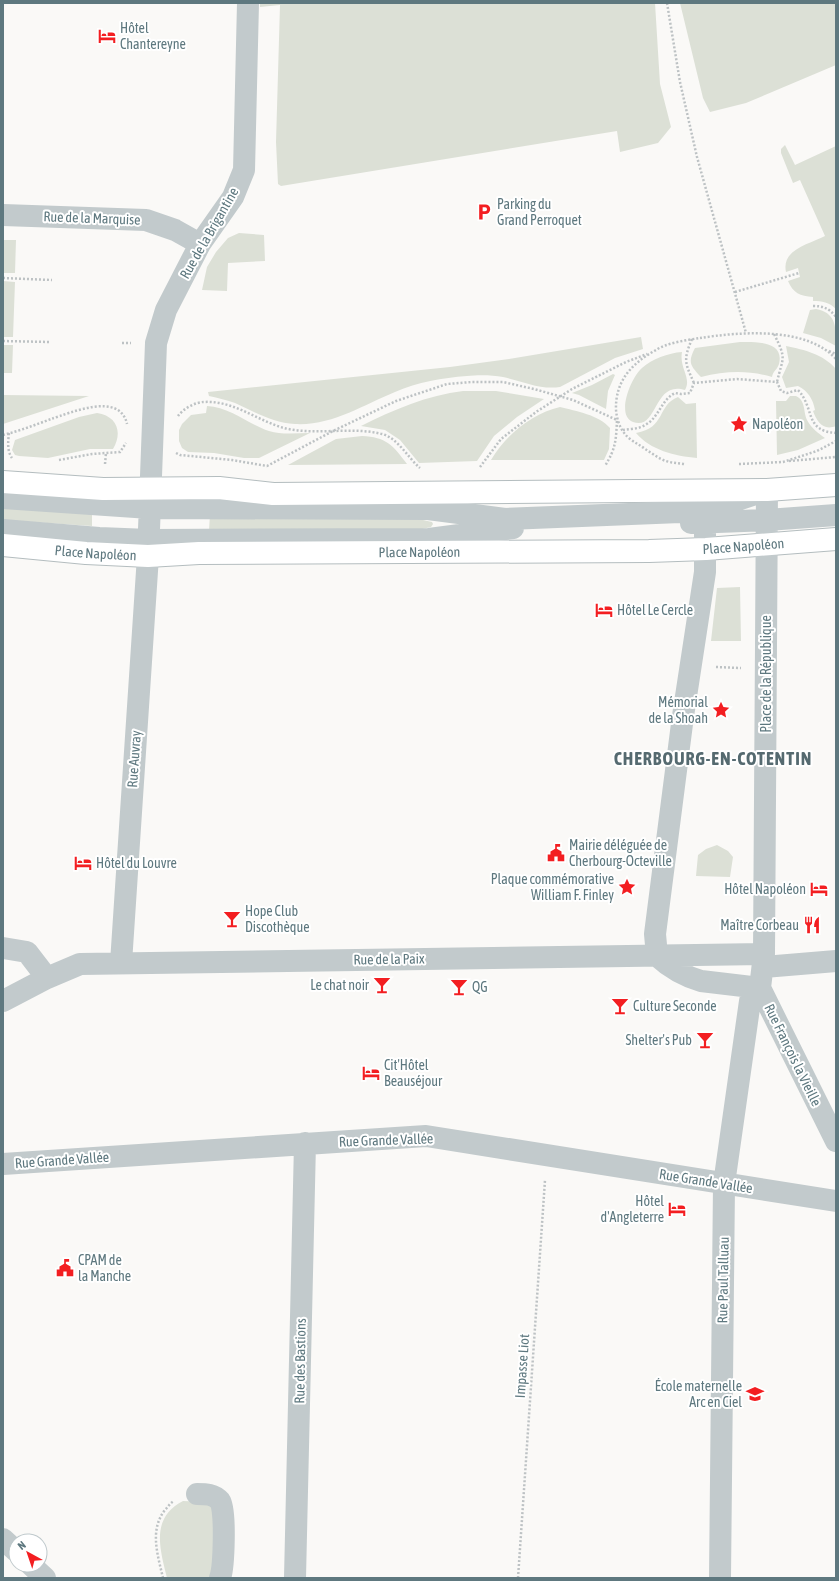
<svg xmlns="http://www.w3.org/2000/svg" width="839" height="1581" viewBox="0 0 839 1581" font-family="'Asap Condensed',sans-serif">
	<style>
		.green { fill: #dce0d6 }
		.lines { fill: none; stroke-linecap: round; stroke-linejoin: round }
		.major-casing { stroke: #b4bdbf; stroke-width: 24 }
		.path { stroke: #bdc2c4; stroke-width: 2.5; stroke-dasharray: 2 2; stroke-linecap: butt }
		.minor { stroke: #c2cacc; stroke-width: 22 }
		.major { stroke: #fff; stroke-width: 22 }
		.labels { text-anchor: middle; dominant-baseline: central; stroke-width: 4; stroke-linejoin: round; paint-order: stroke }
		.poi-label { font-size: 14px; fill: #5e787f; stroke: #fff; text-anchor: start }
		.street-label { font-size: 14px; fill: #5e787f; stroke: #fff }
		.district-label { font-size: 18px; font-weight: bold; letter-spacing: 1px; fill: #556a70; stroke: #fff }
	</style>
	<rect width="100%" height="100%" fill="#faf9f7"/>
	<path class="green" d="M 260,3 L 655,3 L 660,84 L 671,127 L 658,143 L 620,152 L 617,131 L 281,186 L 278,184 L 276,142 L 280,5 L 260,7 Z
		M 680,3 L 836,3 L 836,65 L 746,103 L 710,112 L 703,98 Z
		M 785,145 L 795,165 L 836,146 L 836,309 C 829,302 822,301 813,301 L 813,297 C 800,296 793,293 788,281 L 800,277 L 798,268 L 786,272 C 781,249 810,244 825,236 L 800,180 L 793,183 L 781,153 L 781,149 Z
		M 239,233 L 264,235 L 265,261 L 228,263 L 227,291 L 202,290 L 207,267 L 216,252 L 228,238 Z
		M 3,240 L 16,240 L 15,273 L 3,273 Z
		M 3,281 L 15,282 L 13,337 L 3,337 Z
		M 816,309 C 837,313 836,328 836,346 L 821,338 L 803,333 L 810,310 Z
		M 641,337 L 643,349 L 615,358 L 560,387 C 540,390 522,381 503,377 C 492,375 478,375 467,376 C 442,378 418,382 395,392 C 363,405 332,426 295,424 C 273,423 255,412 235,403 C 227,400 218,398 209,396 L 208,392 L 450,367 L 509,359 Z
		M 740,342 C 754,342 785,340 779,364 C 777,370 773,371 772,377 C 747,370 726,371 701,377 C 691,366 687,363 695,348 Z
		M 3,345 L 13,345 L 12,373 L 3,373 Z
		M 786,346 C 805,350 823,354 836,369 L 836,426 C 823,431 817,422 813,411 L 815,410 C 813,399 808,391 798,386 L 786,388 L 782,377 L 789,362 Z
		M 682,352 C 679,368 692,378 685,390 C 653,380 658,431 633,422 C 615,415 632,376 642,368 C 652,359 668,353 682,352 Z
		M 613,374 L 615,375 L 608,391 L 606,409 L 579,395 L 572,393 L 592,385 Z
		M 463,391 L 496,391 L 544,399 L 517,417 L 494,436 L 477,461 L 419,463 L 400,440 L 385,430 L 361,426 C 393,410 428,395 463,391 Z
		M 3,395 L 89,396 L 3,424 Z
		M 790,396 L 796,396 C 806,401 803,411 807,420 C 812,429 818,433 825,438 L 798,450 L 777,455 L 776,401 L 786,401 Z
		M 678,397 L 686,404 L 696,403 L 697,458 C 675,456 650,450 636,433 C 666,428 657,405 678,397 Z
		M 207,406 C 230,407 248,424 269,431 C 282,435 296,433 310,433 L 259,458 L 244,458 L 214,453 L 188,452 L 182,448 L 179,441 L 179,430 L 182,424 L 191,415 L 206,413 Z
		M 560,407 C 576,411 599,415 610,428 L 609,449 L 604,460 L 491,460 C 505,436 532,413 560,407 Z
		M 97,413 C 117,416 123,432 113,449 L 90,449 L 48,458 L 19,456 L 15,455 L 12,450 L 15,440 L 79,417 Z
		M 362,436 C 386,437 393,445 407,464 L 288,465 L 336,439 Z
		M 3,506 L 92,511 L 92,526 L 3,520 Z
		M 210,514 L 405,516 L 432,522 L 433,524 L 431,527 L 404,533 L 209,531 Z
		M 740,587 L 741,641 L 711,641 L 717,588 Z
		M 717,845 L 728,851 L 733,857 L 730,877 L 696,876 L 698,855 L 706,849 Z
		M 183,1501 L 208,1502 L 214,1506 L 214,1570 L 211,1578 L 167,1578 C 160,1549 150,1518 183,1501 Z"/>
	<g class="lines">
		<g class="major-casing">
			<g id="major">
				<path d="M 3,482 L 103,489 L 219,488 L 273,494 L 767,490 L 836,485"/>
				<path id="s1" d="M 3,545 L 86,553 L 148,556 L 199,553 L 649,551 L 706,549 L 836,539"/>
			</g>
		</g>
		<path class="path" d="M 667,3 L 680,82 L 697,157 L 746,333
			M 3,278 L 52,280
			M 735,292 L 799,273
			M 813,306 C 823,306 829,308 836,317
			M 774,334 C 787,360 783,356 777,382
			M 692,339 C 683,360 685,363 694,383
			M 3,341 L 50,342
			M 122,343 L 131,343
			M 829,351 L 836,354
			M 178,416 C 183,409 195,402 204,402 C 233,400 258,421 284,428 C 316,436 350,426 382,434 C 398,438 408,458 420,468
			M 623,430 C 630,429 639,429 645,425 C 659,418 661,400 675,393 L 681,394 L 690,393 L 694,383 L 737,379 L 777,382 L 781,391 L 787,393 L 798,390 C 815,408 804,431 836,433
			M 9,433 C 8,442 7,451 12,458
			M 3,435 C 19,431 35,425 51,419 C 70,413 120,391 127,424
			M 176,453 L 180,455 L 232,460 L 267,466 L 333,431 L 396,401 L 447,384 L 472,382 L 503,382 L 534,389 L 573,400 L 617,420 C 616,440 616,448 605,466
			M 59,460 L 92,454 L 120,452 L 126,443
			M 789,461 L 836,457
			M 105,464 L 106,453
			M 684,464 C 678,463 672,463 666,461 C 659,459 652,453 645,449 C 640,445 635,443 630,439 C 621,432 617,421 616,410 C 615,381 632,363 656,350 C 666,343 687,340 700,338 C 740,332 806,326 836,359
			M 739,464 L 783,462 L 817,451 L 836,441
			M 480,467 L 501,439 L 536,412 L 572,389 L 626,362 L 647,354
			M 716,667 L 741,668
			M 163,1578 C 158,1556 149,1530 165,1510 C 168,1507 170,1503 174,1501
			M 518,1578 L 545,1180"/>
		<path class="minor" d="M 3,215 L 146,220 L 175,230 L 200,244
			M 3,498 L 150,508 L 428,509 L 505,519 L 705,511 L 767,490 L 764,954 L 760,988 L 836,1141
			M 691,523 L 767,520 L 836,515
			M 3,530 L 99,538 L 149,540 L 429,539 L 513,528
			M 705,530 L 705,572 L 683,716 L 655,934 L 657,956 C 670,968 684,976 701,981 L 760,988
			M 3,948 L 27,952 L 47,978
			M 121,963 L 148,556 L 156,343 L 166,310 L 200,244 L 233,197 L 244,170 L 248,3
			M 764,967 L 836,961
			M 3,1001 L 47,978 L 80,964 L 764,954
			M 3,1164 L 426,1136 L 836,1201
			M 197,1494 C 206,1494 214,1494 220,1501 C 226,1509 224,1568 220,1578
			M 3,1539 L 16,1551
			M 31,1565 L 45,1578
			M 295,1578 L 305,1143
			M 720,1578 L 724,1184 L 750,1001 L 760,988"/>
		<use href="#major" class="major"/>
	</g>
	<defs>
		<g id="hotel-bare" transform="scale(1.38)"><path d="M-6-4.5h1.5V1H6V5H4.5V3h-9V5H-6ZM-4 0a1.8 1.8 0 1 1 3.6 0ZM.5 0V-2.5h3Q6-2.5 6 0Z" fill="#f31e21" stroke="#fff" stroke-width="2.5" paint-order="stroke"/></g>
		<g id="parking-bare" transform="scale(1.38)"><path d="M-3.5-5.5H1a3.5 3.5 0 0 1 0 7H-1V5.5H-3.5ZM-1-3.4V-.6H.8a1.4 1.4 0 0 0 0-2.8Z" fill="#f31e21" stroke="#fff" stroke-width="2.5" paint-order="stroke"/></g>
		<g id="sight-bare" transform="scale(1.38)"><path d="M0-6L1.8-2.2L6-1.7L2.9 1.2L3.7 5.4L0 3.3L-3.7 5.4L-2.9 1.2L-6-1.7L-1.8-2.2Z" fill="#f31e21" stroke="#fff" stroke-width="2.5" paint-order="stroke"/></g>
		<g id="civic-bare" transform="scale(1.38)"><path d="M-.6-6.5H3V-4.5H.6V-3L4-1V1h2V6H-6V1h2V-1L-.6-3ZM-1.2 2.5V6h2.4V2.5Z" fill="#f31e21" stroke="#fff" stroke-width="2.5" paint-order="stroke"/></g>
		<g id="bar-bare" transform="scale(1.38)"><path d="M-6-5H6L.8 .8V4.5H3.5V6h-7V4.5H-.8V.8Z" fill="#f31e21" stroke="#fff" stroke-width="2.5" paint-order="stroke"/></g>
		<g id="restaurant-bare" transform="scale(1.38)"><path d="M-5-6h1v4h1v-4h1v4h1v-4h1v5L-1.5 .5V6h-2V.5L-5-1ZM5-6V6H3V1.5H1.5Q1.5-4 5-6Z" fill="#f31e21" stroke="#fff" stroke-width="2.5" paint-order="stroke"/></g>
		<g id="school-bare" transform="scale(1.38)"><path d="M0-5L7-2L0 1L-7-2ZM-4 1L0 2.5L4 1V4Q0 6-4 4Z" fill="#f31e21" stroke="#fff" stroke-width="2.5" paint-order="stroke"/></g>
	</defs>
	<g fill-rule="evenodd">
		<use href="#hotel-bare" x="107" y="36"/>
		<use href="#parking-bare" x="484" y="212"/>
		<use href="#sight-bare" x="739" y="424"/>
		<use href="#hotel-bare" x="604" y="610"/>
		<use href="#sight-bare" x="721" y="710"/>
		<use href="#civic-bare" x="556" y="853"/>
		<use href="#hotel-bare" x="83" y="863"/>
		<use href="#sight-bare" x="627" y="887"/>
		<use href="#hotel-bare" x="819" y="889"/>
		<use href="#bar-bare" x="232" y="919"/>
		<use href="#restaurant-bare" x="812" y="925"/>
		<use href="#bar-bare" x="382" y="985"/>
		<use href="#bar-bare" x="459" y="987"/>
		<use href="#bar-bare" x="620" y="1006"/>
		<use href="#bar-bare" x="705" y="1040"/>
		<use href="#hotel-bare" x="371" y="1073"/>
		<use href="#hotel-bare" x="677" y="1209"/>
		<use href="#civic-bare" x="65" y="1268"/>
		<use href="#school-bare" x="755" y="1394"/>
	</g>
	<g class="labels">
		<g class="poi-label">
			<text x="120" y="28">Hôtel<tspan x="120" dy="16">Chantereyne</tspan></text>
			<text x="497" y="204">Parking du<tspan x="497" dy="16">Grand Perroquet</tspan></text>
			<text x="752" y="424">Napoléon</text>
			<text x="617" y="610">Hôtel Le Cercle</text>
			<text x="708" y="702" text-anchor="end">Mémorial<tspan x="708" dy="16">de la Shoah</tspan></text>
			<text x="569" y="845">Mairie déléguée de<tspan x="569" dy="16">Cherbourg-Octeville</tspan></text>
			<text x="96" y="863">Hôtel du Louvre</text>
			<text x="614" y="879" text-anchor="end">Plaque commémorative<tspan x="614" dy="16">William F. Finley</tspan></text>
			<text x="806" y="889" text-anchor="end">Hôtel Napoléon</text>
			<text x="245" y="911">Hope Club<tspan x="245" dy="16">Discothèque</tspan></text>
			<text x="799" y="925" text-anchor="end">Maître Corbeau</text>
			<text x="369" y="985" text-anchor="end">Le chat noir</text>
			<text x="472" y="987">QG</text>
			<text x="633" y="1006">Culture Seconde</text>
			<text x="692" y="1040" text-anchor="end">Shelter's Pub</text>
			<text x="384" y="1065">Cit'Hôtel<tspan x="384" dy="16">Beauséjour</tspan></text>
			<text x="664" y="1201" text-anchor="end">Hôtel<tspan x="664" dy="16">d'Angleterre</tspan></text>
			<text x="78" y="1260">CPAM de<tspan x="78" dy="16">la Manche</tspan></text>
			<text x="742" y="1386" text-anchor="end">École maternelle<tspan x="742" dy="16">Arc en Ciel</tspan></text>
		</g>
		<g class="street-label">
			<text transform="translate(92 218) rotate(2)">Rue de la Marquise</text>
			<text transform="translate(209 233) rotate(-60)">Rue de la Brigantine</text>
			<text stroke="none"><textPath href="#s1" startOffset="741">Place Napoléon</textPath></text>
			<text stroke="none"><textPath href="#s1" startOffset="93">Place Napoléon</textPath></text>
			<text stroke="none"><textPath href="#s1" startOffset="417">Place Napoléon</textPath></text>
			<text transform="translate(766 674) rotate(-90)">Place de la République</text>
			<text transform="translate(134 759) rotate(-86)">Rue Auvray</text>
			<text transform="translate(389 959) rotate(-1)">Rue de la Paix</text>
			<text transform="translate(793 1055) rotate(64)">Rue François la Vieille</text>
			<text transform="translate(386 1140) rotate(-2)">Rue Grande Vallée</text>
			<text transform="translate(62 1160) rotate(-4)">Rue Grande Vallée</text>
			<text transform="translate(706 1181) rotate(9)">Rue Grande Vallée</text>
			<text transform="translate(723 1280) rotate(-89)">Rue Paul Talluau</text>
			<text transform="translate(300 1361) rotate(-89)">Rue des Bastions</text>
			<text transform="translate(522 1366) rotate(-86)">Impasse Liot</text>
		</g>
		<g class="district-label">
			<text x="713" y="758">CHERBOURG-EN-COTENTIN</text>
		</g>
	</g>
	<rect width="839" height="1581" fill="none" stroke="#5e787f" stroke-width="8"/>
	<g transform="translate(28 1553) rotate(320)"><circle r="19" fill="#ffffff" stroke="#bfc9cc"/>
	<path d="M0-3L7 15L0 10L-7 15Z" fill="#f31e21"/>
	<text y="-6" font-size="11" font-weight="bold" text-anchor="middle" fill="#5e787f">N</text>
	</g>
</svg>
